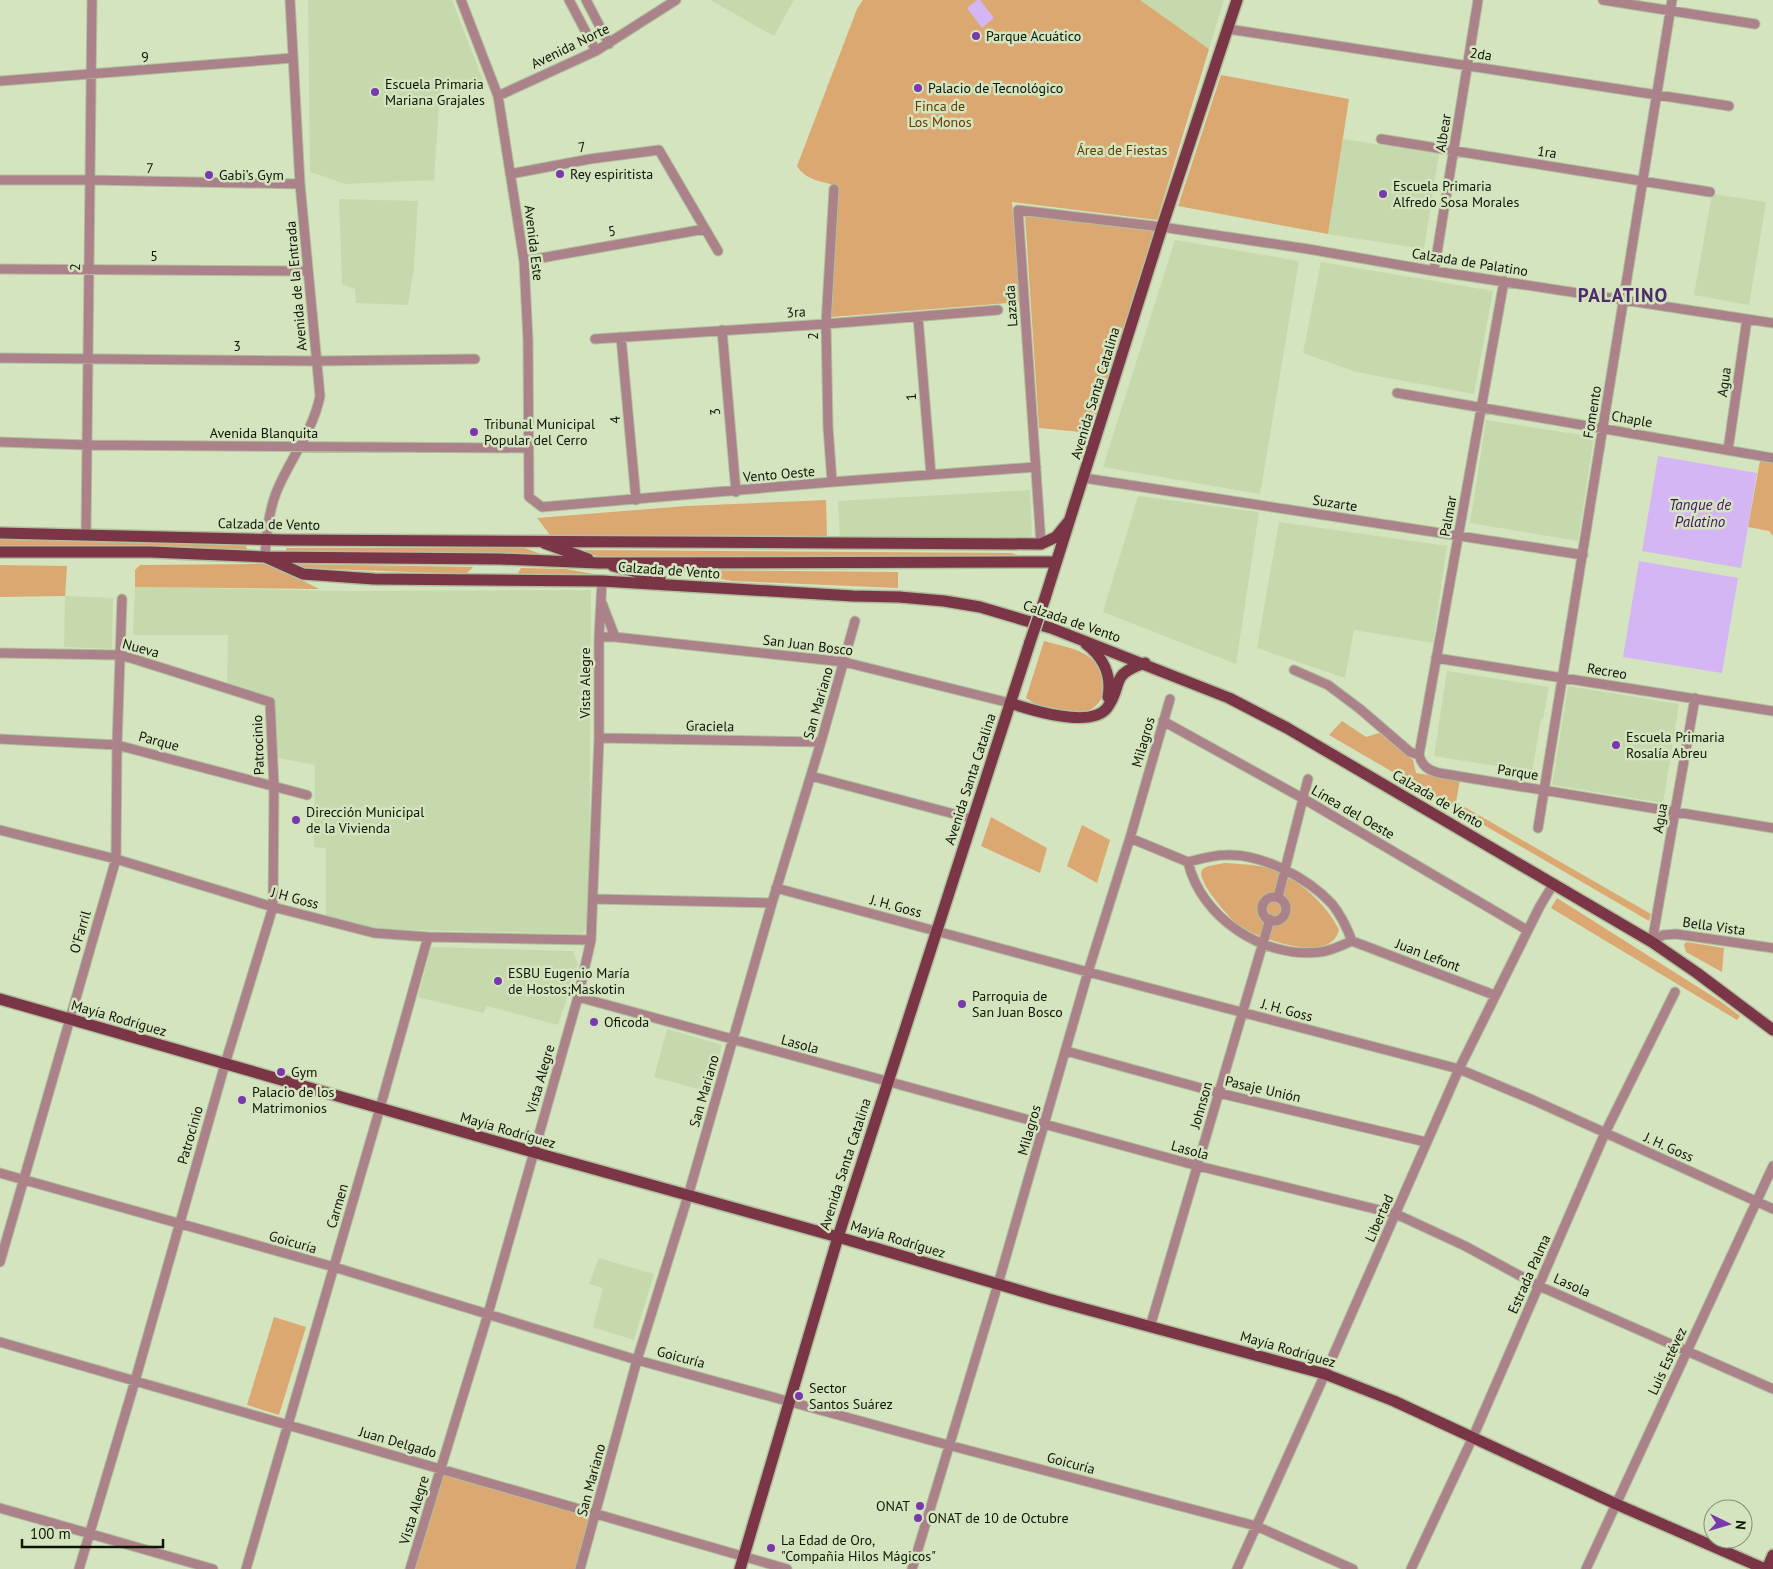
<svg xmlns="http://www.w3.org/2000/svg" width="1773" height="1569" viewBox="0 0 1773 1569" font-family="'PT Sans',sans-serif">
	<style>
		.built { fill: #c6d9ad }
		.green { fill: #dca872 }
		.water { fill: #d4b6f4 }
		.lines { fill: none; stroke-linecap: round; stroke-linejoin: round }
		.minor-casing { stroke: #b1bf9d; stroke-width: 11 }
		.major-casing { stroke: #b1bf9d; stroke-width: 14 }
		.minor { stroke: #ab828a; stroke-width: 9 }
		.major { stroke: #7a3647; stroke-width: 11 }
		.major-bridge-casing { stroke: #b1bf9d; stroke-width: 14; stroke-linecap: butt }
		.major-bridge { stroke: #7a3647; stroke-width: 11 }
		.poi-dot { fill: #7938ac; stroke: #d4e4be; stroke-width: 2 }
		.labels { text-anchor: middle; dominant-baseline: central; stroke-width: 5; stroke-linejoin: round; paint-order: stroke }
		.poi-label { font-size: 14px; fill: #101508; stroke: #d4e4be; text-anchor: start }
		.street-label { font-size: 14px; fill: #101508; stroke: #d4e4be }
		.park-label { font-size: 14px; fill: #653c02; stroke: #d4e4be }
		.water-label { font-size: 15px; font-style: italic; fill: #45106a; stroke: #d4e4be }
		.district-label { font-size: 19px; font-weight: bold; letter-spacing: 1px; fill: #4c2d67; stroke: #d4e4be }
	</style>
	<rect width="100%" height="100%" fill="#d4e4be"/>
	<path class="built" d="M 308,0 L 452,0 L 483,80 L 443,81 L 439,103 L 434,180 L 345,184 L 310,172 Z
		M 710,0 L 794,0 L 774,36 Z
		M 1140,0 L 1224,0 L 1209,49 Z
		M 1343,139 L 1439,154 L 1424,249 L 1328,234 Z
		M 1712,194 L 1766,202 L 1749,305 L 1694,295 Z
		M 339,199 L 418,201 L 414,267 L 408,305 L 356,303 L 355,289 L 342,284 Z
		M 1175,240 L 1299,261 L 1260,494 L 1103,467 Z
		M 1321,262 L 1493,291 L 1474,394 L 1356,372 L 1303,353 Z
		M 1486,420 L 1594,437 L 1578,541 L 1470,523 Z
		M 1030,490 L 1032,535 L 1028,539 L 840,538 L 838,501 Z
		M 1138,496 L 1259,512 L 1236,664 L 1103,612 Z
		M 1279,522 L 1447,546 L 1433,643 L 1354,630 L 1345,678 L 1257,648 Z
		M 135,587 L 352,591 L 591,590 L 589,925 L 582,934 L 375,929 L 326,917 L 326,848 L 314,847 L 315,765 L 273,757 L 270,702 L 227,688 L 228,635 L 133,635 Z
		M 65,596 L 113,598 L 112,649 L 64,647 Z
		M 1447,671 L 1549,687 L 1543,719 L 1541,719 L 1532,772 L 1434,756 Z
		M 1568,686 L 1679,704 L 1663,803 L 1552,785 Z
		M 431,947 L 573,951 L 578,964 L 558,1025 L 487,1006 L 483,1013 L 418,997 Z
		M 667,1029 L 722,1045 L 709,1092 L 654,1077 Z
		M 599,1258 L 654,1274 L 634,1340 L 593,1327 L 603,1288 L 589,1284 Z"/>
	<path class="green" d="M 863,0 L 1140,0 L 1209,49 L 1157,220 L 1012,202 L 1020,302 L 831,317 L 839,186 C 824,182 806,181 797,166 L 857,9 Z
		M 1221,75 L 1349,99 L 1328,234 L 1178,206 Z
		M 1025,215 L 1154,231 L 1091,433 L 1039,428 Z
		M 1760,461 L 1773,463 L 1773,536 L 1769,531 L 1748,527 Z
		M 826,500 L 827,536 L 550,535 L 537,518 L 686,506 Z
		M 0,539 L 245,543 L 247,549 L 244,551 L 0,548 Z
		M 286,548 L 524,548 L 541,554 L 286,553 Z
		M 573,550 L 1011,553 L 1021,556 L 598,556 Z
		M 270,564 L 319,589 L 135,587 L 135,570 L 140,565 Z
		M 292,564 L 473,567 L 466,574 L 302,568 Z
		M 0,565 L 67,566 L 65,596 L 0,597 Z
		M 521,568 L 566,569 L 605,576 L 517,575 Z
		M 676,570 L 898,572 L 898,588 L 732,581 Z
		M 1044,641 C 1058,645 1076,648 1088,656 C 1106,668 1112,700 1089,710 C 1073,717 1040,708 1026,698 Z
		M 1342,721 L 1366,737 L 1379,733 L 1413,760 L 1416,773 L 1460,780 L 1456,802 L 1651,914 L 1649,921 L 1329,735 Z
		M 991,817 L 1047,848 L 1040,873 L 981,846 Z
		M 1082,825 L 1110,840 L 1097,883 L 1067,866 Z
		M 1224,863 C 1236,864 1248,864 1259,866 C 1289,870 1327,903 1339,930 C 1330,965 1263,939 1242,928 C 1233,923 1195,880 1202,870 C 1206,865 1218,865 1224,863 Z
		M 1557,898 L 1720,1001 L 1740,1016 L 1737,1020 L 1551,908 Z
		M 1686,942 L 1724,948 L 1722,972 L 1686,952 L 1684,945 Z
		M 274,1317 L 306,1327 L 279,1415 L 247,1405 Z
		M 443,1473 L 590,1516 L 575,1569 L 415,1569 Z"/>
	<path class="water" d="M 977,0 L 980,0 L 994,18 L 982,28 L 967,8 Z
		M 1658,456 L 1757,473 L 1741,568 L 1642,551 Z
		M 1639,561 L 1738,578 L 1722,673 L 1623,657 Z"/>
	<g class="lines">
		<g class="minor-casing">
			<path id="minor" d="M 461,0 L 498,96 L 524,261 L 528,340 L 529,497 L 542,507 L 832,482 L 1036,467
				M 569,0 L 596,51
				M 586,0 L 609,44
				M 1603,0 L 1755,24
				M 1228,29 L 1729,106
				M 0,81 L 293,58
				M 498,96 L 596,51 L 676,0
				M 1381,139 L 1710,192
				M 510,174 L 590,159 L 659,150 L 718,251
				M 0,180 L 90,180 L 300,184
				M 524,261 L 705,229
				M 0,269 L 308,271
				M 1434,271 L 1478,0
				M 1504,281 L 1419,755 C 1422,766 1428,770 1439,773 L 1773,828
				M 918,317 L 931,475
				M 722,330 L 736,492
				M 621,337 L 636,500
				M 595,339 L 826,324 L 998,310
				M 0,358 L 317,361 L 475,359
				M 1397,393 L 1773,458
				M 0,442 L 87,445 L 528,448
				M 1728,450 L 1747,319
				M 1084,478 L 1583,555
				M 832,482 L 828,427 L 826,324 L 834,189
				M 86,534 L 92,0
				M 1041,544 L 1018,210 L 1162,227 L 1308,249 L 1434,271 L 1773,323
				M 265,557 C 266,536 268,514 276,493 C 289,460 313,432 320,396 L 300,184 L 290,0
				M 602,603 L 615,637
				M 599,637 L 615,637 L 844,662 L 1010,703
				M 0,653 L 121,655 L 270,702 L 274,786 L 273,907 L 225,1064 L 135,1381 L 79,1569
				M 1436,658 L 1773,711
				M 1294,670 L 1328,685 L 1360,709 L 1410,752 L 1419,755
				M 1163,721 L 1304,799 L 1527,930
				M 599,738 L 821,742
				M 0,739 L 117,745 L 307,795
				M 811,776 L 973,819
				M 1538,828 L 1672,0
				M 0,830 L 116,859 L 273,907 L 374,933 L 428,937 L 591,940
				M 1130,838 L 1188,862 C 1201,918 1264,959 1320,952 C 1331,951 1342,945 1352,941 L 1494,995
				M 1188,862 C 1200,859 1213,855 1226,855 C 1261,853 1308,878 1332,904 C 1341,915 1347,928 1352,941
				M 776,888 L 1088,972 L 1459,1069 L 1533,1100 L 1773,1209
				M 1278,897 L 1308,779
				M1262 909a12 12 0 1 1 24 0a12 12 0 1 1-24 0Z
				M 593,899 L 772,903
				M 1652,942 L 1695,698
				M 1652,942 L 1663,935 L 1676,934 L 1773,948
				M 578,997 L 1198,1166 L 1396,1214 L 1465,1246 L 1539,1286 L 1773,1389
				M 1066,1051 L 1219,1093 L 1426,1142
				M 0,1173 L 334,1267 L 637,1360 L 948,1445 L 1256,1526 L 1353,1569
				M 0,1262 L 116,859 L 117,745 L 122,599
				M 1150,1327 L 1270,919
				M 0,1342 L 787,1569
				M 0,1508 L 213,1569
				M 246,1569 L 380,1108 L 428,937
				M 410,1569 L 488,1314 L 578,997 L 591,940 L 599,738 L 599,637 L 602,581
				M 580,1569 L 637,1360 L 688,1196 L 772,903 L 821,742 L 855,621
				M 912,1569 L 998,1284 L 1088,972 L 1130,838 L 1170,699
				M 1237,1569 L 1325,1374 L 1459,1069 L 1540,906 L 1554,883
				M 1411,1569 L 1473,1437 L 1605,1133 L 1675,992
				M 1586,1569 L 1773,1166"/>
		</g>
		<g class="major-casing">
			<path id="major" d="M 0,533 L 286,540 L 1041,544 L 1056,537 L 1069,521
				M 544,543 L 588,559
				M 0,552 L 151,552 L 265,557 L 500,559 L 599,563 L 1055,562
				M 265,557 L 303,574 L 374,579 L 602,581 L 853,596 L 899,597 L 944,601 L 980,607 L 1051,628 L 1229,698 L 1287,728 L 1652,942 L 1697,973 L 1773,1030
				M 613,566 L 660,578
				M 1045,598 L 1162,227 L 1237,0
				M 1086,644 C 1103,657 1112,675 1108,697
				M 1010,703 C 1031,710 1091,729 1107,708 C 1124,685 1108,675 1145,663
				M 0,999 L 533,1152 L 838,1237 L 1052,1300 L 1325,1374 L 1394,1401 L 1616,1504 L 1765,1569
				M 740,1569 L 838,1237 L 1030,642
				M 1767,1569 L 1773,1555"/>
		</g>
		<use href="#minor" class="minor"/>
		<use href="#major" class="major"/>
		<g class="major-bridge-casing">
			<path id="major-bridge" d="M 1030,642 L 1045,598"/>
		</g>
		<use href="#major-bridge" class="major-bridge"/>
	</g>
	<g class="poi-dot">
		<circle cx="976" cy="36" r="5"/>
		<circle cx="918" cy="88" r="5"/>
		<circle cx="375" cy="92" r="5"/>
		<circle cx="560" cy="174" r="5"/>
		<circle cx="209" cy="175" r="5"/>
		<circle cx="1383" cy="194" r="5"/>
		<circle cx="474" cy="432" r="5"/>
		<circle cx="1616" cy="745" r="5"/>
		<circle cx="296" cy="820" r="5"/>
		<circle cx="498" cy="981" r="5"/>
		<circle cx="962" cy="1004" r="5"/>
		<circle cx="594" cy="1022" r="5"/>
		<circle cx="281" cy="1072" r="5"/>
		<circle cx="242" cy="1100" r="5"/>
		<circle cx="799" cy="1396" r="5"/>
		<circle cx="920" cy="1506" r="5"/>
		<circle cx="918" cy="1518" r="5"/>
		<circle cx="771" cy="1548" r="5"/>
	</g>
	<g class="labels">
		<g class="poi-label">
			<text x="986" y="36">Parque Acuático</text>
			<text x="385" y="84">Escuela Primaria<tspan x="385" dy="16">Mariana Grajales</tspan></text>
			<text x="928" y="88">Palacio de Tecnológico</text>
			<text x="570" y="174">Rey espiritista</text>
			<text x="219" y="175">Gabi’s Gym</text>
			<text x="1393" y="186">Escuela Primaria<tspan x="1393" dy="16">Alfredo Sosa Morales</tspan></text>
			<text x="484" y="424">Tribunal Municipal<tspan x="484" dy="16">Popular del Cerro</tspan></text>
			<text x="1626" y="737">Escuela Primaria<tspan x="1626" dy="16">Rosalía Abreu</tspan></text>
			<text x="306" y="812">Dirección Municipal<tspan x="306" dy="16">de la Vivienda</tspan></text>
			<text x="508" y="973">ESBU Eugenio María<tspan x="508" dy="16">de Hostos;Maskotin</tspan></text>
			<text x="972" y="996">Parroquia de<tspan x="972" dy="16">San Juan Bosco</tspan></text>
			<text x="604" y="1022">Oficoda</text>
			<text x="291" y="1072">Gym</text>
			<text x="252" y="1092">Palacio de los<tspan x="252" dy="16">Matrimonios</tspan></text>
			<text x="809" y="1388">Sector<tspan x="809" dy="16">Santos Suárez</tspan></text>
			<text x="910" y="1506" text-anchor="end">ONAT</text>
			<text x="928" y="1518">ONAT de 10 de Octubre</text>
			<text x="781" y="1540">La Edad de Oro,<tspan x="781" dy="16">"Compañia Hilos Mágicos"</tspan></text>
		</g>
		<g class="street-label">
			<text transform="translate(570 46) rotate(-26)">Avenida Norte</text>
			<text transform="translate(1481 54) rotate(9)">2da</text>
			<text transform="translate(145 57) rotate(-5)">9</text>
			<text transform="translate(1443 133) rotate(-81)">Albear</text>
			<text transform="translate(582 147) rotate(-9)">7</text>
			<text transform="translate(1547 152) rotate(9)">1ra</text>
			<text transform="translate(150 168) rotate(1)">7</text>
			<text transform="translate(612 231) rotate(-10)">5</text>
			<text transform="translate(534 243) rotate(83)">Avenida Este</text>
			<text x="154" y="256">5</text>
			<text transform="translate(1470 262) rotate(9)">Calzada de Palatino</text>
			<text transform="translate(75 267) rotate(-89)">2</text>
			<text transform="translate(296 286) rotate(-95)">Avenida de la Entrada</text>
			<text transform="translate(1011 306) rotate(-94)">Lazada</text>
			<text transform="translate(796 312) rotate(-3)">3ra</text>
			<text transform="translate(813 336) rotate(-91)">2</text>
			<text x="237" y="346">3</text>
			<text transform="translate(1724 382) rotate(-82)">Agua</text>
			<text transform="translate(1095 393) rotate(-73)">Avenida Santa Catalina</text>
			<text transform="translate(911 397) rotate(-95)">1</text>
			<text transform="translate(715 412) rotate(-95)">3</text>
			<text transform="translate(1592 412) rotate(-81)">Fomento</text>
			<text transform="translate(1632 419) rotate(10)">Chaple</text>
			<text transform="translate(615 420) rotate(-95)">4</text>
			<text x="264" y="433">Avenida Blanquita</text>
			<text transform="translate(779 474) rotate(-5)">Vento Oeste</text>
			<text transform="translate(1335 503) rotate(9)">Suzarte</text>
			<text transform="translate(1448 516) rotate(-80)">Palmar</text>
			<text transform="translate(269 524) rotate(1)">Calzada de Vento</text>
			<text transform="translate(669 570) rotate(4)">Calzada de Vento</text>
			<text transform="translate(1072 621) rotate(19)">Calzada de Vento</text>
			<text transform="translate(808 645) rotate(7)">San Juan Bosco</text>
			<text transform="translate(141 648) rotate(15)">Nueva</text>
			<text transform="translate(1607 671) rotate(9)">Recreo</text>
			<text transform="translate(585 683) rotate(-90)">Vista Alegre</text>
			<text transform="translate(818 703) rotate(-74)">San Mariano</text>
			<text transform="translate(710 726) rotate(1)">Graciela</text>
			<text transform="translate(159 741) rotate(15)">Parque</text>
			<text transform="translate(1143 742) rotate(-74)">Milagros</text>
			<text transform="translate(258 745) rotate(-92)">Patrocinio</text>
			<text transform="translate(1518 772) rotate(9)">Parque</text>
			<text transform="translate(970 779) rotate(-72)">Avenida Santa Catalina</text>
			<text transform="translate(1438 799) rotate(30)">Calzada de Vento</text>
			<text transform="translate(1353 812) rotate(30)">Línea del Oeste</text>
			<text transform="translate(1660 818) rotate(-80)">Agua</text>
			<text transform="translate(295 898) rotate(15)">J H Goss</text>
			<text transform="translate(896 906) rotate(15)">J. H. Goss</text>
			<text transform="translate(1714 926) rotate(8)">Bella Vista</text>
			<text transform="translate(80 932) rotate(-74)">O'Farril</text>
			<text transform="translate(1428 955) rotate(21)">Juan Lefont</text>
			<text transform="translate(1287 1010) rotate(15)">J. H. Goss</text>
			<text transform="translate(119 1018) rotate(16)">Mayía Rodríguez</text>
			<text transform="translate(800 1044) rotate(15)">Lasola</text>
			<text transform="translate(540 1079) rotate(-74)">Vista Alegre</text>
			<text transform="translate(1263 1089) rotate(13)">Pasaje Unión</text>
			<text transform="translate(704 1091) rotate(-74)">San Mariano</text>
			<text transform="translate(1201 1105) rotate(-74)">Johnson</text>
			<text transform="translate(508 1130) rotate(16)">Mayía Rodríguez</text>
			<text transform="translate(1029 1130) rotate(-74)">Milagros</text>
			<text transform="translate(190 1135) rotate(-74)">Patrocinio</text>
			<text transform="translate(1669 1147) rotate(24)">J. H. Goss</text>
			<text transform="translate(1190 1150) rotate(15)">Lasola</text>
			<text transform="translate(845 1164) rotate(-72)">Avenida Santa Catalina</text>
			<text transform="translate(337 1206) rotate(-74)">Carmen</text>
			<text transform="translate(1379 1218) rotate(-66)">Libertad</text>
			<text transform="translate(898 1239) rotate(17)">Mayía Rodríguez</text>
			<text transform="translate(293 1242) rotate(16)">Goicuría</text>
			<text transform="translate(1529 1274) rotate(-66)">Estrada Palma</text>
			<text transform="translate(1572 1285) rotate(24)">Lasola</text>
			<text transform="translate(1288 1349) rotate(16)">Mayía Rodríguez</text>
			<text transform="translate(681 1357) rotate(15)">Goicuría</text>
			<text transform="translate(1667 1361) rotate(-65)">Luis Estévez</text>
			<text transform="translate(398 1442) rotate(16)">Juan Delgado</text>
			<text transform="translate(1071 1463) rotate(15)">Goicuría</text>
			<text transform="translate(591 1480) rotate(-75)">San Mariano</text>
			<text transform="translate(414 1510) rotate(-73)">Vista Alegre</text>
		</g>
		<g class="park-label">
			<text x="940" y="106">Finca de<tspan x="940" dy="16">Los Monos</tspan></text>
			<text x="1122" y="150">Área de Fiestas</text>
		</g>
		<g class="water-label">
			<text x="1700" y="504">Tanque de<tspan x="1700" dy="17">Palatino</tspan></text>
		</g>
		<g class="district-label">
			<text x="1623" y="295">PALATINO</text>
		</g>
	</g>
	<g transform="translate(1728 1524) rotate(95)"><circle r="24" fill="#d4e4be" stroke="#869175"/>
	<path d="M0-4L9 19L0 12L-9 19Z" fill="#7938ac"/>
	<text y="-8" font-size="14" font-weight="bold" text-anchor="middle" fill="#101508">N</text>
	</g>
	<path d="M22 1539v8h141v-8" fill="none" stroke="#101508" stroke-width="2.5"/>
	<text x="30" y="1539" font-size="15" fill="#101508" stroke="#d4e4be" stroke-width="4" paint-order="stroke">100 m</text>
</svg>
